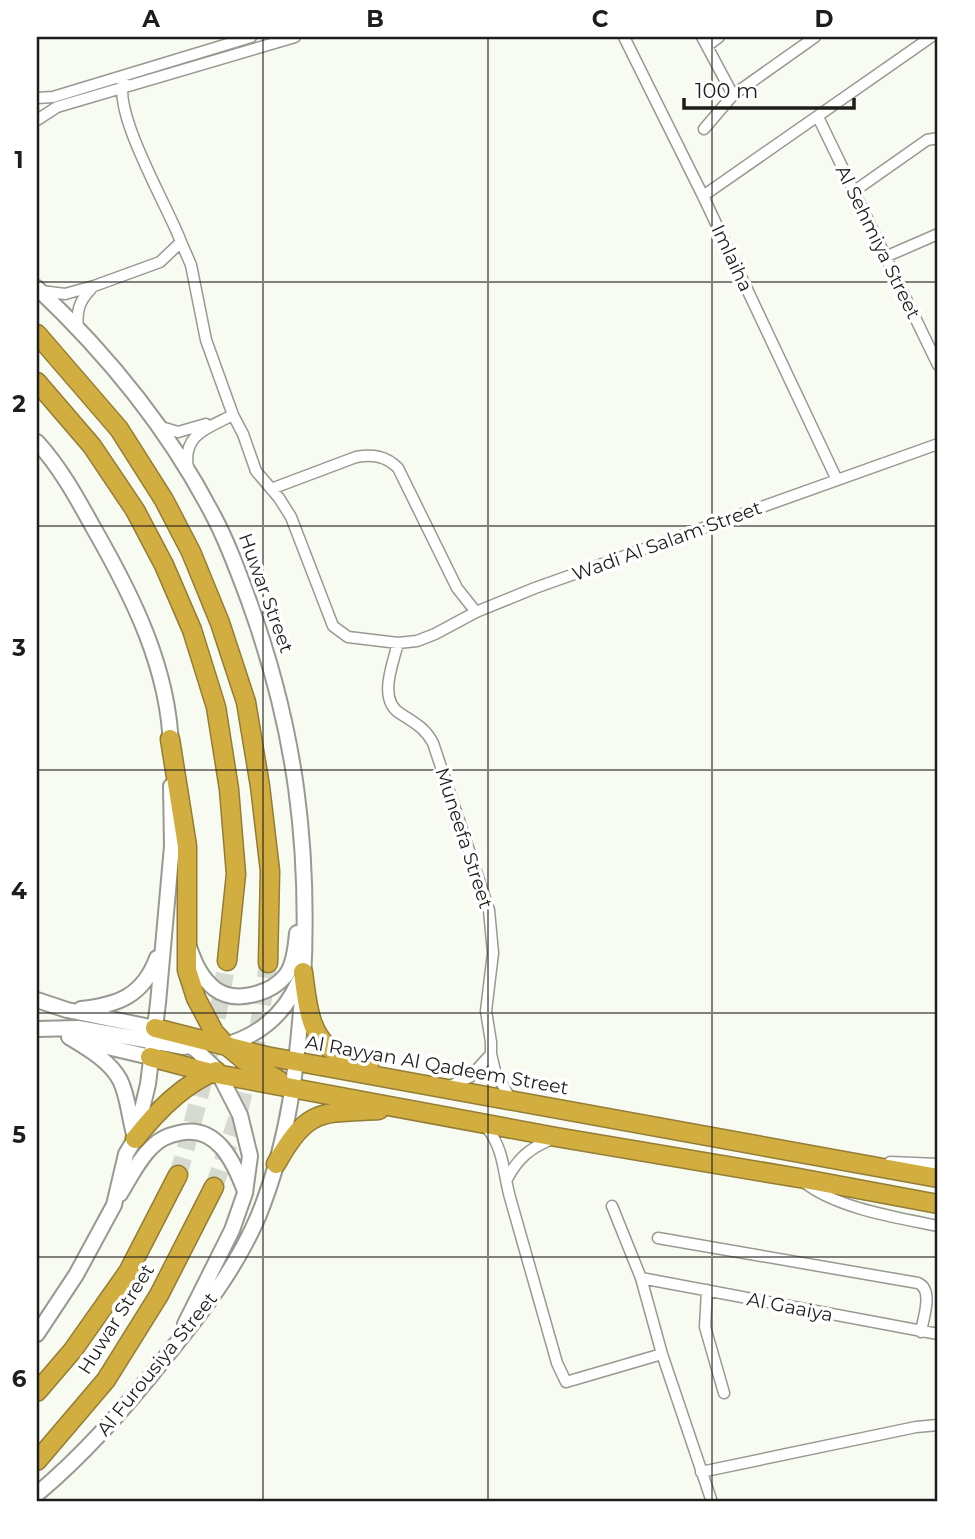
<svg xmlns="http://www.w3.org/2000/svg" width="975" height="1539" viewBox="0 0 975 1539" font-family="Montserrat,sans-serif">
	<style>
		.lines { fill: none; stroke-linecap: round; stroke-linejoin: round }
		.highway-tunnel { stroke: #d7dad1; stroke-width: 18; stroke-dasharray: 18 9; stroke-linecap: butt }
		.street-casing { stroke: #979a91; stroke-width: 13 }
		.secondary-casing { stroke: #979a91; stroke-width: 18 }
		.highway-casing { stroke: #937c34; stroke-width: 21 }
		.street { stroke: #fff; stroke-width: 10 }
		.secondary { stroke: #fff; stroke-width: 14 }
		.highway { stroke: #d2ae41; stroke-width: 18 }
		.grid { fill: none; stroke: #1d1e1b; stroke-width: 2; stroke-opacity: 0.55 }
		.labels { text-anchor: middle; dominant-baseline: central; stroke-width: 7; stroke-linejoin: round; paint-order: stroke }
		.street-label { font-size: 19px; fill: #1d1e1b; stroke: #fff }
		.neatline { fill: none; stroke: #1d1e1b; stroke-width: 2.5 }
		.grid-label { font-size: 23px; text-anchor: middle; font-weight: bold; fill: #1d1e1b }
	</style>
	<rect width="100%" height="100%" fill="#f8fbf1"/>
	<g class="lines">
		<path class="highway-tunnel" d="M 178,1175 C 199,1104 215,1034 227,961
			M 214,1187 L 237,1119 L 257,1039 L 268,963"/>
		<g class="street-casing">
			<path id="street" d="M 624,37 L 703,196 L 837,480
				M 702,37 L 733,95
				M 707,46 L 719,37
				M 37,98 L 53,97 L 251,37
				M 818,117 L 938,365
				M 37,120 L 57,107 L 295,37
				M 704,129 L 733,95 L 815,37
				M 853,192 L 927,140 L 938,138
				M 703,196 L 931,37
				M 181,242 L 191,265 L 206,340 L 233,415 C 208,428 182,434 188,468
				M 885,257 L 938,234
				M 41,291 L 65,294 L 94,286 L 160,262 L 181,242 C 169,208 106,104 126,75
				M 78,329 C 76,312 79,301 91,289
				M 233,415 L 243,434 L 256,471 L 279,498 L 291,517 L 333,626 L 348,637 L 398,643 L 417,641 L 435,634 L 476,612 L 535,588 L 938,444
				M 161,427 L 178,432 L 206,424
				M 271,489 L 356,457 C 373,454 386,456 398,468 L 457,588 L 476,612
				M 398,643 C 393,664 377,700 401,714 C 415,723 425,728 433,743 L 489,910 L 493,953 L 486,1011 L 491,1042 L 491,1054 L 495,1071 L 511,1100
				M 447,1087 L 470,1077 L 491,1054
				M 486,1126 C 506,1153 502,1171 511,1201 C 526,1255 542,1309 557,1363 L 566,1382 L 662,1354
				M 890,1162 L 938,1164
				M 507,1179 C 518,1158 530,1148 552,1139
				M 804,1182 C 835,1208 899,1218 938,1226
				M 612,1206 L 641,1278 L 662,1354 L 712,1502
				M 658,1238 L 918,1283 C 934,1290 923,1318 921,1332
				M 641,1278 L 938,1334
				M 707,1290 L 705,1327 L 724,1393
				M 701,1472 L 916,1427 L 938,1425"/>
		</g>
		<g class="secondary-casing">
			<path id="secondary" d="M 37,288 C 106,353 169,430 213,515 C 228,543 239,574 250,604 C 296,732 310,847 303,982 C 298,1062 289,1142 258,1217 C 236,1268 203,1311 168,1354 C 128,1405 86,1453 37,1494
				M 37,442 C 60,467 77,498 93,527 C 132,595 169,668 171,748
				M 189,947 C 195,964 201,978 215,989 C 235,1004 271,994 286,975 C 293,966 296,945 297,933
				M 37,1000 L 67,1010 L 155,1028 L 195,1049 L 217,1070 L 240,1115 L 250,1156 L 245,1193 L 232,1230 L 185,1324
				M 81,1009 C 118,1005 143,996 157,958
				M 37,1029 L 78,1028 L 184,1047
				M 69,1037 C 87,1048 110,1061 120,1080 C 128,1096 129,1116 134,1134
				M 82,1041 L 150,1057
				M 221,1046 C 258,1037 284,1015 299,981
				M 120,1194 C 130,1178 140,1157 154,1145 C 160,1139 170,1135 179,1133 C 217,1124 234,1162 245,1191
				M 37,1334 L 76,1275 L 114,1205 L 126,1154 L 135,1139 L 148,1084 L 158,1003 L 172,846 L 171,786"/>
		</g>
		<g class="highway-casing">
			<path id="highway" d="M 37,334 L 119,429 L 164,500 L 191,552 L 220,623 L 246,702 L 260,786 L 270,871 L 268,963
				M 37,382 L 92,446 L 135,510 L 164,565 L 192,630 L 216,707 L 229,789 L 236,874 L 227,961
				M 170,739 L 187,846 L 187,970 L 196,998 L 214,1032 L 226,1045 L 245,1061 L 279,1080
				M 303,972 C 307,1000 308,1038 337,1053 C 347,1058 358,1062 369,1065
				M 155,1028 L 266,1056 L 938,1178
				M 150,1057 L 211,1073 L 556,1137 L 799,1178 L 938,1204
				M 135,1139 C 157,1111 183,1084 216,1071
				M 276,1164 C 308,1108 319,1113 379,1110
				M 37,1392 L 73,1350 L 128,1272 L 178,1175
				M 37,1461 L 106,1380 L 159,1295 L 214,1187"/>
		</g>
		<use href="#street" class="street"/>
		<use href="#secondary" class="secondary"/>
		<use href="#highway" class="highway"/>
	</g>
	<path class="grid" d="M 263,37 L 263,1502M 488,37 L 488,1502M 712,37 L 712,1502M 37,282 L 938,282M 37,526 L 938,526M 37,770 L 938,770M 37,1013 L 938,1013M 37,1257 L 938,1257"/>
	<g class="labels">
		<g class="street-label">
			<text transform="translate(878 242) rotate(64)">Al Sehmiya Street</text>
			<text transform="translate(732 258) rotate(65)">Imlaiha</text>
			<text transform="translate(667 541) rotate(-20)">Wadi Al Salam Street</text>
			<text transform="translate(266 593) rotate(70)">Huwar Street</text>
			<text transform="translate(464 838) rotate(72)">Muneefa Street</text>
			<text transform="translate(437 1065) rotate(10)">Al Rayyan Al Qadeem Street</text>
			<text transform="translate(790 1307) rotate(11)">Al Gaaiya</text>
			<text transform="translate(116 1319) rotate(-58)">Huwar Street</text>
			<text transform="translate(157 1364) rotate(-51)">Al Furousiya Street</text>
		</g>
	</g>
	<rect width="975" height="1539" fill="none" stroke="#ffffff" stroke-width="77"/>
	<path d="M684 98v10h170v-10" fill="none" stroke="#1d1e1b" stroke-width="3.5"/>
	<text x="695" y="98" font-size="21" fill="#1d1e1b" stroke="#ffffff" stroke-width="5" paint-order="stroke">100 m</text>
	<rect x="38" y="38" width="898" height="1462" class="neatline"/>
	<g class="grid-label">
		<text x="151" y="27">A</text>
		<text x="375" y="27">B</text>
		<text x="600" y="27">C</text>
		<text x="824" y="27">D</text>
		<text x="19" y="168">1</text>
		<text x="19" y="412">2</text>
		<text x="19" y="656">3</text>
		<text x="19" y="899">4</text>
		<text x="19" y="1143">5</text>
		<text x="19" y="1387">6</text>
	</g>
</svg>
